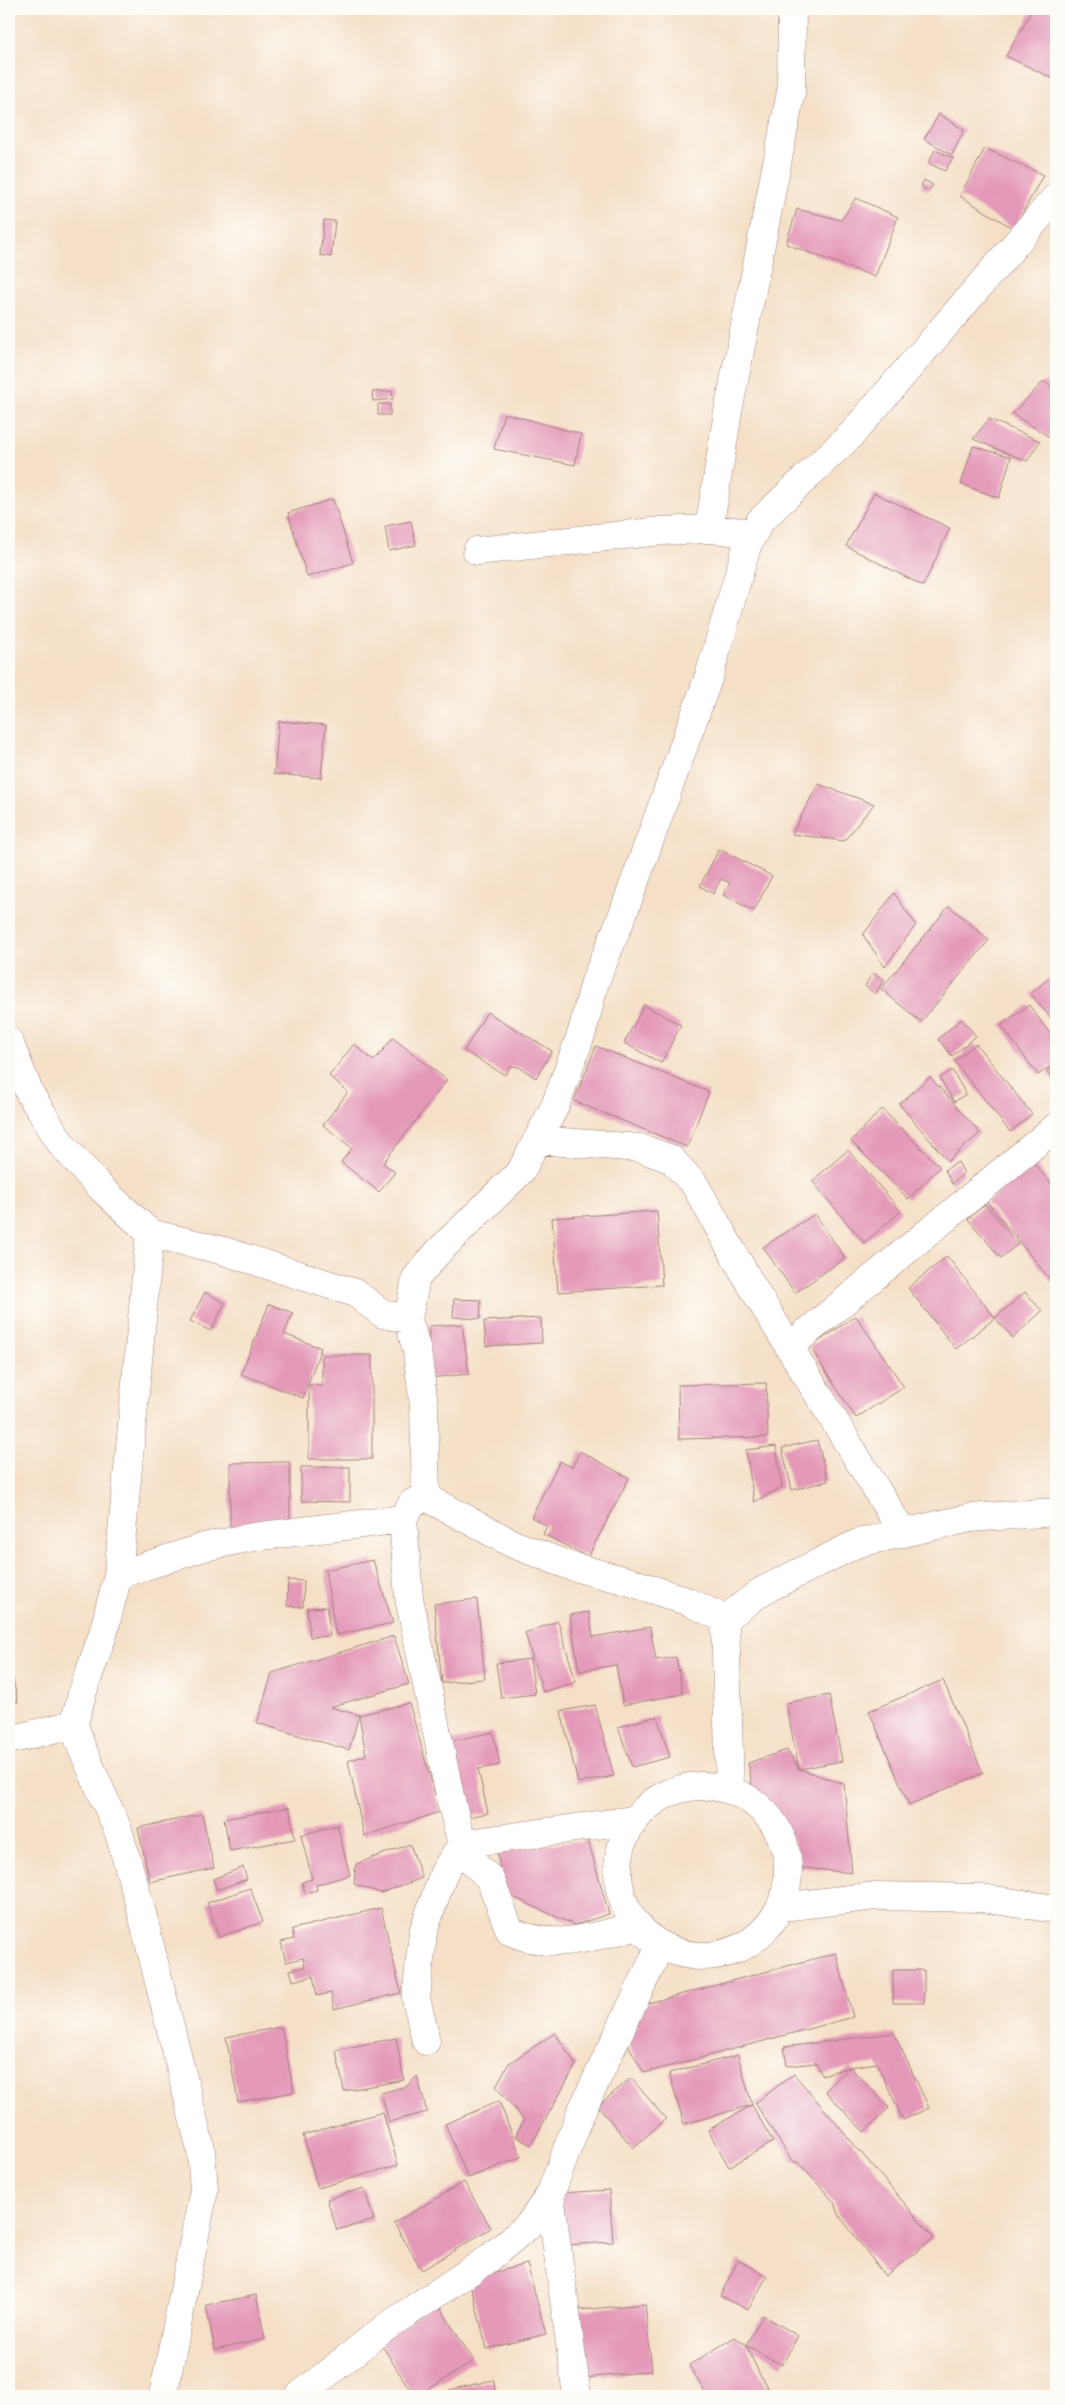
<svg xmlns="http://www.w3.org/2000/svg" width="1065" height="2405" viewBox="0 0 1065 2405" font-family="Itim,sans-serif">
	<style>
		.building { fill: #e499b9 }
		.lines { fill: none; stroke-linecap: round; stroke-linejoin: round }
		.minor-casing { stroke: #a08079; stroke-width: 29 }
		.minor { stroke: #fff; stroke-width: 28 }
	</style>
	<rect width="100%" height="100%" fill="#fdfcf7"/>
	<filter id="ink" filterUnits="userSpaceOnUse"><feTurbulence type="fractalNoise" baseFrequency=".02" numOctaves="2"/><feDisplacementMap in="SourceGraphic" scale="10" xChannelSelector="R" yChannelSelector="G"/><feConvolveMatrix kernelMatrix="1 2 1 2 8 2 1 2 1" color-interpolation-filters="sRGB"/></filter>
	<filter id="wash" filterUnits="userSpaceOnUse"><feTurbulence type="fractalNoise" baseFrequency=".0096" numOctaves="4" result="noise"/><feDisplacementMap in="SourceGraphic" scale="20" xChannelSelector="R" yChannelSelector="G"/><feGaussianBlur stdDeviation="1.12" result="paint"/><feColorMatrix in="noise" values="0 0 0 0 0 0 0 0 0 0 0 0 0 0 0 0 0 1.4 0 .05"/><feComposite in="paint" operator="in"/></filter>
	<g filter="url(#wash)">
		<rect width="100%" height="100%" fill="#f5e0c7"/>
		<g id="blocks">
			<path class="building" d="M 1033,9 L 1056,9 L 1056,80 L 1006,56 Z
				M 939,114 L 964,130 L 952,155 L 924,139 Z
				M 985,148 L 1043,175 L 1014,229 L 960,196 Z
				M 935,150 L 953,158 L 945,171 L 928,163 Z
				M 924,180 L 933,185 L 928,191 L 921,186 Z
				M 856,198 L 898,217 L 875,277 L 786,244 L 797,209 L 841,220 Z
				M 324,220 L 335,221 L 331,257 L 320,255 Z
				M 1044,381 L 1056,391 L 1056,441 L 1012,414 Z
				M 392,391 L 393,399 L 373,401 L 372,392 Z
				M 378,404 L 390,404 L 390,415 L 378,415 Z
				M 504,413 L 581,434 L 575,465 L 494,449 Z
				M 989,419 L 1040,441 L 1027,461 L 973,439 Z
				M 973,446 L 1011,457 L 999,498 L 961,484 Z
				M 874,493 L 950,528 L 923,586 L 846,546 Z
				M 333,499 L 353,563 L 307,577 L 288,513 Z
				M 411,521 L 416,545 L 389,551 L 385,526 Z
				M 279,721 L 326,725 L 321,778 L 274,774 Z
				M 818,784 L 874,804 L 844,841 L 792,834 Z
				M 719,849 L 772,876 L 754,911 L 723,895 L 730,883 L 721,879 L 713,894 L 700,886 Z
				M 894,893 L 916,925 L 885,967 L 863,935 Z
				M 949,906 L 989,940 L 921,1022 L 881,989 Z
				M 873,973 L 884,980 L 875,994 L 865,986 Z
				M 1050,977 L 1056,984 L 1056,1025 L 1031,994 Z
				M 644,1005 L 681,1025 L 661,1063 L 624,1043 Z
				M 1029,1005 L 1056,1042 L 1056,1062 L 1038,1075 L 1001,1025 Z
				M 487,1012 L 552,1051 L 536,1078 L 519,1067 L 511,1066 L 505,1075 L 464,1051 Z
				M 962,1019 L 976,1036 L 952,1056 L 938,1039 Z
				M 393,1038 L 447,1080 L 383,1163 L 395,1172 L 379,1192 L 341,1162 L 352,1148 L 323,1125 L 348,1092 L 329,1076 L 354,1044 L 374,1061 Z
				M 976,1044 L 1032,1114 L 1010,1132 L 954,1061 Z
				M 596,1046 L 709,1092 L 687,1147 L 574,1101 Z
				M 1055,1065 L 1056,1066 L 1056,1085 L 1047,1071 Z
				M 952,1070 L 966,1094 L 954,1102 L 940,1078 Z
				M 930,1077 L 980,1133 L 948,1161 L 899,1104 Z
				M 882,1109 L 940,1167 L 908,1199 L 851,1141 Z
				M 848,1150 L 901,1211 L 864,1243 L 812,1181 Z
				M 958,1162 L 964,1173 L 952,1184 L 945,1170 Z
				M 1034,1163 L 1056,1190 L 1056,1281 L 1053,1283 L 987,1202 Z
				M 985,1204 L 1018,1244 L 1001,1258 L 968,1219 Z
				M 657,1211 L 662,1285 L 558,1292 L 552,1218 Z
				M 815,1214 L 845,1258 L 795,1293 L 763,1247 Z
				M 947,1256 L 995,1318 L 956,1349 L 908,1288 Z
				M 205,1292 L 225,1303 L 211,1331 L 190,1321 Z
				M 1025,1292 L 1042,1311 L 1013,1338 L 995,1318 Z
				M 454,1299 L 481,1300 L 480,1319 L 453,1317 Z
				M 269,1304 L 293,1313 L 284,1334 L 321,1348 L 303,1398 L 241,1374 Z
				M 856,1316 L 904,1387 L 856,1418 L 810,1347 Z
				M 541,1318 L 542,1343 L 486,1346 L 484,1321 Z
				M 462,1324 L 469,1374 L 428,1378 L 429,1326 Z
				M 322,1355 L 372,1355 L 372,1459 L 309,1459 L 309,1385 L 322,1386 Z
				M 766,1383 L 768,1437 L 679,1439 L 678,1385 Z
				M 817,1440 L 828,1481 L 792,1490 L 782,1448 Z
				M 776,1446 L 782,1487 L 754,1502 L 746,1450 Z
				M 580,1451 L 629,1478 L 588,1557 L 543,1534 L 547,1526 L 531,1517 L 560,1461 L 572,1467 Z
				M 290,1462 L 290,1529 L 230,1530 L 230,1463 Z
				M 301,1467 L 350,1467 L 350,1502 L 301,1501 Z
				M 373,1560 L 393,1623 L 336,1635 L 325,1570 Z
				M 288,1580 L 304,1581 L 303,1607 L 287,1606 Z
				M 477,1599 L 485,1679 L 442,1683 L 434,1604 Z
				M 327,1607 L 330,1636 L 310,1637 L 307,1608 Z
				M 589,1612 L 593,1637 L 650,1627 L 656,1660 L 676,1657 L 683,1694 L 623,1705 L 616,1665 L 579,1671 L 570,1615 Z
				M 558,1621 L 576,1682 L 543,1692 L 525,1633 Z
				M 394,1636 L 409,1684 L 330,1707 L 359,1715 L 349,1750 L 257,1723 L 272,1673 Z
				M 530,1659 L 535,1694 L 501,1698 L 496,1663 Z
				M 9,1661 L 18,1702 L 9,1703 Z
				M 943,1680 L 983,1773 L 909,1805 L 869,1711 Z
				M 829,1695 L 842,1761 L 799,1769 L 844,1784 L 852,1873 L 795,1867 L 794,1841 L 778,1815 L 753,1791 L 748,1763 L 787,1750 L 799,1769 L 786,1703 Z
				M 409,1703 L 440,1812 L 364,1836 L 348,1761 L 366,1755 L 359,1715 Z
				M 595,1705 L 614,1776 L 578,1783 L 561,1711 Z
				M 657,1716 L 670,1757 L 632,1767 L 618,1727 Z
				M 493,1732 L 500,1765 L 478,1769 L 488,1813 L 459,1819 L 442,1743 Z
				M 289,1807 L 295,1839 L 230,1851 L 224,1819 Z
				M 202,1814 L 214,1868 L 150,1882 L 138,1828 Z
				M 337,1825 L 350,1875 L 316,1885 L 317,1890 L 305,1893 L 302,1882 L 312,1879 L 301,1835 Z
				M 588,1840 L 609,1914 L 575,1925 L 504,1893 L 497,1851 Z
				M 410,1844 L 422,1878 L 381,1893 L 354,1884 L 356,1864 Z
				M 243,1867 L 247,1879 L 217,1890 L 213,1879 Z
				M 250,1888 L 263,1922 L 219,1937 L 207,1903 Z
				M 381,1908 L 401,1993 L 334,2009 L 331,1993 L 317,1996 L 313,1976 L 293,1981 L 290,1970 L 305,1967 L 303,1958 L 286,1962 L 281,1942 L 294,1939 L 292,1929 Z
				M 836,1953 L 853,2017 L 644,2073 L 627,2043 L 641,2005 Z
				M 893,1970 L 924,1970 L 924,2003 L 893,2003 Z
				M 281,2027 L 294,2092 L 238,2102 L 226,2037 Z
				M 555,2033 L 576,2065 L 531,2145 L 515,2136 L 524,2120 L 496,2086 L 509,2063 Z
				M 894,2033 L 929,2108 L 903,2120 L 877,2063 L 850,2067 L 822,2075 L 816,2063 L 787,2066 L 784,2047 Z
				M 396,2038 L 404,2080 L 344,2091 L 336,2050 Z
				M 738,2055 L 752,2105 L 773,2142 L 729,2167 L 708,2130 L 752,2105 L 684,2124 L 669,2073 Z
				M 850,2067 L 889,2108 L 864,2132 L 825,2091 Z
				M 794,2074 L 934,2238 L 885,2276 L 838,2214 L 834,2202 L 799,2163 L 792,2161 L 755,2103 Z
				M 417,2076 L 427,2112 L 389,2122 L 381,2093 L 407,2086 Z
				M 631,2078 L 666,2119 L 633,2148 L 598,2106 Z
				M 499,2101 L 521,2157 L 468,2178 L 445,2124 Z
				M 383,2112 L 398,2165 L 318,2188 L 303,2135 Z
				M 464,2182 L 491,2228 L 422,2270 L 394,2223 Z
				M 364,2188 L 374,2220 L 337,2230 L 327,2199 Z
				M 609,2190 L 613,2242 L 565,2245 L 561,2193 Z
				M 738,2260 L 767,2276 L 748,2310 L 720,2296 Z
				M 527,2264 L 546,2334 L 487,2349 L 469,2279 Z
				M 256,2295 L 265,2339 L 215,2350 L 206,2305 Z
				M 437,2303 L 474,2361 L 418,2396 L 414,2396 L 379,2341 Z
				M 645,2304 L 652,2371 L 585,2378 L 579,2310 Z
				M 763,2315 L 798,2336 L 782,2365 L 746,2345 L 760,2375 L 772,2396 L 707,2396 L 689,2365 L 735,2337 L 746,2345 Z
				M 493,2380 L 497,2396 L 451,2396 L 449,2390 Z"/>
		</g>
	</g>
	<g filter="url(#ink)">
		<use href="#blocks" fill-opacity="0" stroke="#a08079" stroke-width="1"/>
		<g class="lines">
			<g class="minor-casing">
				<path id="minor" d="M 709,529 L 728,412 L 791,92 L 792,9
					M 477,551 L 661,531 L 709,529 L 754,533
					M 9,1042 L 30,1094 L 62,1145 L 102,1189 L 150,1233 L 224,1251 L 355,1293 L 383,1314 L 408,1319
					M 537,1140 L 640,1148 L 671,1159 L 695,1185 L 750,1283 L 903,1533
					M 150,1233 L 118,1575 L 103,1634 L 82,1694 L 74,1724 L 81,1746 L 118,1830 L 139,1902 L 201,2150 L 204,2190 L 163,2396
					M 789,1347 L 1056,1127
					M 426,1497 L 412,1503 L 403,1519 L 409,1598 L 451,1801 L 462,1844 L 471,1860 L 490,1879 L 510,1931 C 555,1952 593,1936 639,1926
					M 118,1575 L 204,1547 L 253,1537 L 403,1519
					M 725,1619 L 689,1602 L 631,1582 L 570,1566 L 513,1544 L 426,1497 L 424,1406 L 417,1351 L 408,1319 L 416,1278 L 439,1251 L 521,1171 L 555,1106 L 582,1032 L 595,982 L 623,914 L 709,676 L 747,546 L 760,521 L 851,435 L 1056,197
					M 9,1740 L 74,1724
					M618 1871a85 85 0 1 1 170 0a85 85 0 1 1-170 0Z
					M 730,1789 L 725,1619 L 762,1591 L 858,1543 L 970,1518 L 1056,1512
					M 782,1907 L 876,1896 L 981,1898 L 1056,1909
					M 426,2041 L 416,1998 L 423,1932 L 444,1872 L 462,1844 L 633,1820
					M 550,2195 L 577,2396
					M 299,2396 L 386,2327 L 487,2260 L 528,2226 L 550,2195 L 581,2112 L 660,1946"/>
			</g>
			<use href="#minor" class="minor"/>
		</g>
	</g>
	<rect width="1065" height="2405" fill="none" stroke="#fdfcf7" stroke-width="30"/>
</svg>
